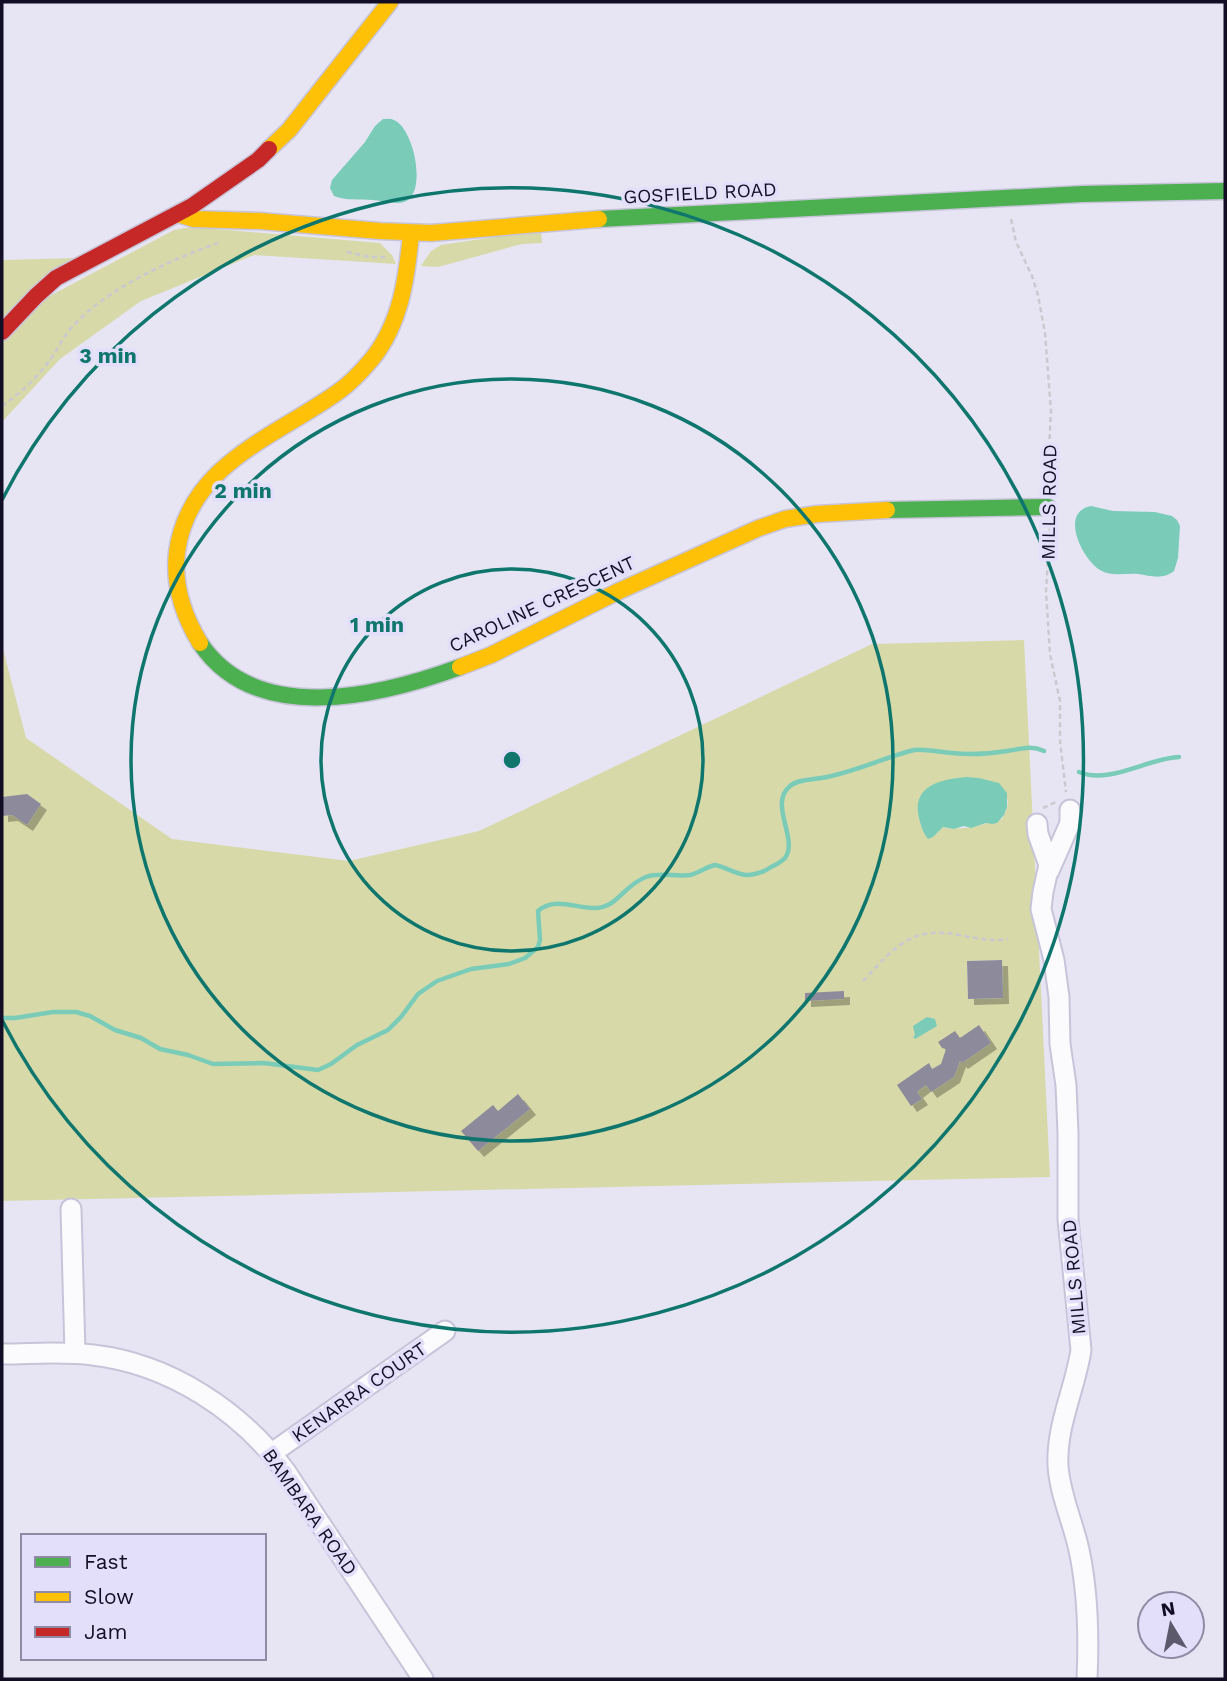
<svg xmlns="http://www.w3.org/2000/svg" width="1227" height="1681" viewBox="0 0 1227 1681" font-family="'Work Sans',sans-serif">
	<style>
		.green { fill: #d7d9a8; fill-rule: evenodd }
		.water { fill: #7accb9 }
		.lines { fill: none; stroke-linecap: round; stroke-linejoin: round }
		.stream { stroke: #7accb9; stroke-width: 4.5 }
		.building { fill: #8d8a9b; filter: url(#shadow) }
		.street-casing { stroke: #c7c4d9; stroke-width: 23 }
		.fast-casing { stroke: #c7c4d9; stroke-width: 19 }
		.slow-casing { stroke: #c7c4d9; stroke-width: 19 }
		.jam-casing { stroke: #c7c4d9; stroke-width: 19 }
		.path { stroke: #cac9d0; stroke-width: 2.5; stroke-dasharray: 5 3.5; stroke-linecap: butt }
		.street { stroke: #fbfbfd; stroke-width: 19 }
		.fast { stroke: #4caf50; stroke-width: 16 }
		.slow { stroke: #ffc107; stroke-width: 16 }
		.jam { stroke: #c62828; stroke-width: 16 }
		.ring { fill: none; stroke: #0f766e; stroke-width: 3.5 }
		.labels { text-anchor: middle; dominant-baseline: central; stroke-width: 7; stroke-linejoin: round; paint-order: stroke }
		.street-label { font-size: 19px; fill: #130e25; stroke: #e3dffa }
		.centre { fill: #0f766e; stroke: #e3dffa; stroke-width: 3.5 }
		.ring-label { font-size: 21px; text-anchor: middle; font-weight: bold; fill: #0f766e; stroke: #e3dffa; stroke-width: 7; stroke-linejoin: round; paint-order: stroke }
	</style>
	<defs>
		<filter id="shadow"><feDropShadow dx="6" dy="6" stdDeviation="0" flood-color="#0004"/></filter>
	</defs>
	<rect width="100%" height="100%" fill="#e7e5f4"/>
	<path class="green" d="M 191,227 L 380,243 L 392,255 L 396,264 L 254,255 L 141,301 L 60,359 L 2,422 L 2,342 L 44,299 L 174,230 Z
		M 541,230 L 542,243 L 522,244 L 438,267 L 421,266 L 431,251 L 441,245 Z
		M 78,258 L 2,322 L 2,260 Z
		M 1024,640 L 1050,1177 L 2,1201 L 2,645 L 26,738 L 172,839 L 349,861 L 479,831 L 872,644 ZM 979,778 L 1008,800 L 1007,808 L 1002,819 C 983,824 962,832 943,827 L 930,839 ZM 1002,960 L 1003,998 L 968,999 L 967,961 Z"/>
	<path class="water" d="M 383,119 C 388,119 390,118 394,120 C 414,128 428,194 404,202 C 395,205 381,200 372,200 C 359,199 346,201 334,196 L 330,188 L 332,180 L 365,142 L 375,126 Z
		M 1091,506 L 1113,511 L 1155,512 L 1172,516 L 1177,520 L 1180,526 L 1178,558 L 1174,571 C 1162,580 1151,576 1138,574 C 1125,573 1112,577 1100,570 C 1082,559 1059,512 1091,506 Z
		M 966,777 L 979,778 L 999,783 L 1007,793 L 1007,807 L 1004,815 L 997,823 L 992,824 L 986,823 L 971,828 L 964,826 L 954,829 L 943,827 L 933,837 L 928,839 C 923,833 921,826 919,818 C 911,786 941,779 966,777 Z
		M 927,1017 L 935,1019 L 937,1026 L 915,1039 L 913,1037 L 915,1035 L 913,1026 Z"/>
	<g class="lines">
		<path class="stream" d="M 1079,772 C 1109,785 1148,758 1179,757
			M 2,1018 L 15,1018 L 53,1012 L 76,1012 L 90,1016 L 115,1030 L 141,1038 L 160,1049 L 188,1055 L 213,1064 L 264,1063 L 318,1070 L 331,1064 L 357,1045 L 388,1030 L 401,1017 L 418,994 L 437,981 L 471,969 L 509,964 L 525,958 L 538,947 L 540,940 L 538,911 C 555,896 577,909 596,908 C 618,907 624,885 646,877 C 659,872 676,877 690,875 C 699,873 706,867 715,865 C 726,867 735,874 746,875 C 755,875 764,872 771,867 C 776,865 781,862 785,858 C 799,839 768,804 790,786 C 798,779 811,780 821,778 C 853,773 882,758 914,750 C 927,749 939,752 952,753 C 970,755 989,754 1007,751 C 1021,749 1031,745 1044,751"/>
	</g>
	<path class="building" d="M 27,794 L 41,804 L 27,825 L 12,815 L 2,816 L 2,797 Z
		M 1002,960 L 1003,998 L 968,999 L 967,961 Z
		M 844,991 L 844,999 L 805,1001 L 805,993 Z
		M 979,1025 L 991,1043 L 962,1063 L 960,1061 L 954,1077 L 931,1092 L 926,1085 L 917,1092 L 922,1099 L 911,1106 L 897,1085 L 929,1063 L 932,1069 L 941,1064 L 946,1049 L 942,1048 L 938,1042 L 955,1031 L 960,1038 Z
		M 518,1094 L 530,1109 L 478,1151 L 461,1131 L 493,1105 L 498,1111 Z"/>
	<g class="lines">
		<g class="street-casing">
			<path id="street" d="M 1037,824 L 1038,834 L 1049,865 L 1043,892 L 1041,909 L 1054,960 L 1059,997 L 1060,1044 L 1066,1085 L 1068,1133 L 1068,1219 L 1081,1350 C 1075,1389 1056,1426 1058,1466 C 1060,1495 1073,1522 1079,1550 C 1088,1592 1089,1636 1087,1679
				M 1049,871 L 1070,823 L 1070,810
				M 71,1209 L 75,1353
				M 2,1354 C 32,1354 63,1351 93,1355 C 170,1364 241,1411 286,1472 L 423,1679
				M 272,1453 L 445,1331"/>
		</g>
		<g class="fast-casing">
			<path id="fast" d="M 599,219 L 1082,194 L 1225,191
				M 887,510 L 1048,507
				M 200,643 C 256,727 381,696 460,667"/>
		</g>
		<g class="slow-casing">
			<path id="slow" d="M 269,149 L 289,130 L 390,2
				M 178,214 L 194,219 L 260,221 L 380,231 L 431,233 L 599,219
				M 200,643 C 183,615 173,585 177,552 C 189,464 275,437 338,392 C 351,383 362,371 372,359 C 401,323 407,277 411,233
				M 460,667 L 491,655 L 619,591 L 759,528 L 785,519 L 817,514 L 887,510"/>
		</g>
		<g class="jam-casing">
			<path id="jam" d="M 2,332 L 36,296 L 56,278 L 192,206 L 258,160 L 269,149"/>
		</g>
		<path class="path" d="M 1011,219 L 1016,242 L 1032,276 L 1038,295 L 1045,333 L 1051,411 L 1047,486
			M 347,252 L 370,257 L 385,257
			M 2,406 C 21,393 39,376 52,357 C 59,347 64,335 73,326 C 108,288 170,260 218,243
			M 1050,528 L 1046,591 L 1050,654 L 1060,701 L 1060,741 L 1066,792
			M 1043,808 L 1056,802
			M 863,981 C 893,949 911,925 959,935 C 977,938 990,942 1008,939"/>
		<use href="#street" class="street"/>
		<use href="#fast" class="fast"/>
		<use href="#slow" class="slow"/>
		<use href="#jam" class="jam"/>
	</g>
	<g class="ring">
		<circle cx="512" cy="760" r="191"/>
		<circle cx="512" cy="760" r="381"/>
		<path d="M2 500A572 572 0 1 1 2 1020"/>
	</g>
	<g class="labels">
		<g class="street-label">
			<text transform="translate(700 193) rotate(-3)">GOSFIELD ROAD</text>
			<text transform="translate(1049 502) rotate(-89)">MILLS ROAD</text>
			<text transform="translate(542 604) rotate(-25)">CAROLINE CRESCENT</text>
			<text transform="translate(1074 1277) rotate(-95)">MILLS ROAD</text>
			<text transform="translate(359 1392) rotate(-35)">KENARRA COURT</text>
			<text transform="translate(310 1512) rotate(55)">BAMBARA ROAD</text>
		</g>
	</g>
	<circle cx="512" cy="760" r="10" class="centre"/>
	<g class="ring-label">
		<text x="108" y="363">3 min</text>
		<text x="243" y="498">2 min</text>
		<text x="377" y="632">1 min</text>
	</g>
	<rect width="1227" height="1681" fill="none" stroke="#130e25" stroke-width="7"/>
	<rect x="21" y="1534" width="245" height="126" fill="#e3dffa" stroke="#908ba5" stroke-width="2"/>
	<rect x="35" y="1557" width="35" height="10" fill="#4caf50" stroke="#908ba5" stroke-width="2"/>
	<text x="84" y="1569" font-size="21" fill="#130e25">Fast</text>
	<rect x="35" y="1592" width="35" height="10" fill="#ffc107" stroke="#908ba5" stroke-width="2"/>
	<text x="84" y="1604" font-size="21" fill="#130e25">Slow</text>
	<rect x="35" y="1627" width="35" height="10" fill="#c62828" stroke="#908ba5" stroke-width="2"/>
	<text x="84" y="1639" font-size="21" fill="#130e25">Jam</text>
	<g transform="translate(1171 1625) rotate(350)"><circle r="33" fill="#e3dffa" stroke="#908ba5" stroke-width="2"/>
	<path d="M0-5L12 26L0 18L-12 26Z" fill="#5d596d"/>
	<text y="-10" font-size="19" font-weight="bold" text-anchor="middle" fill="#130e25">N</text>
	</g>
</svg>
